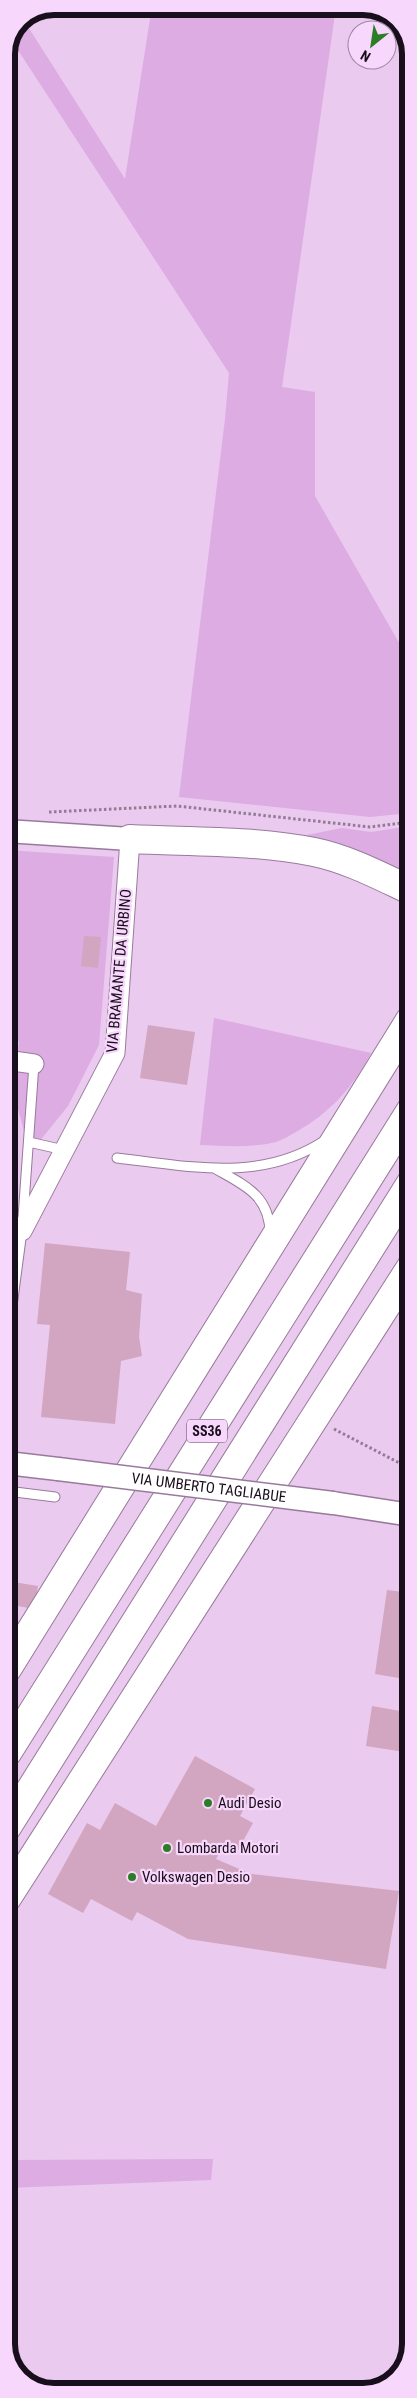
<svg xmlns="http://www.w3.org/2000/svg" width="417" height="2398" viewBox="0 0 417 2398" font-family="'Roboto Condensed',sans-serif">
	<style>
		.green { fill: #dcace3 }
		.building { fill: #d2a6c0 }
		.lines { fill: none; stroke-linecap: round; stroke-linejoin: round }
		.service-casing { stroke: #997a9c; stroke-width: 11 }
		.minor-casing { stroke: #997a9c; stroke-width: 21 }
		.tertiary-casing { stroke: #997a9c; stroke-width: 25 }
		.trunk-casing { stroke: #997a9c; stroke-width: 30 }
		.path { stroke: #927b95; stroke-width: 3; stroke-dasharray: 2.5 2.5; stroke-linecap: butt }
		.service { stroke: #fff; stroke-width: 9 }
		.minor { stroke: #fff; stroke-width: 19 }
		.tertiary { stroke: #fff; stroke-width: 22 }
		.trunk { stroke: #fff; stroke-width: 28 }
		.tertiary-bridge-casing { stroke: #997a9c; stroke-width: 25; stroke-linecap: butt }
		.tertiary-bridge { stroke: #fff; stroke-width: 22 }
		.poi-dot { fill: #2b7d27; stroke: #f8d7fc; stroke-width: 2 }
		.labels { text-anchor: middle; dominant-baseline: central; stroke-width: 4.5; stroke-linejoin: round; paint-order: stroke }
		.shield { fill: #f8d7fc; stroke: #5c4a5e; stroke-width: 1 }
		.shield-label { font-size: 14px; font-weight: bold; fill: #190e1b }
		.street-label { font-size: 15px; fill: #190e1b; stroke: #f8d7fc }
		.poi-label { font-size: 15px; fill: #190e1b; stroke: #f8d7fc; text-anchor: start }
		.rim { fill: none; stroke: #190e1b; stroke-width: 6 }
	</style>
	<rect width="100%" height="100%" fill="#eacaee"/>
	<path class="green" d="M 152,6 L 336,7 L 282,387 L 315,392 L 315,496 L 410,662 L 410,813 L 370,817 L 179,797 L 225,419 L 229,373 L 12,41 L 20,20 L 23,19 L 125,179 Z
		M 410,826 L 410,876 L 302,836 L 342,828 L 371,832 Z
		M 6,850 L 114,857 L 99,1045 L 68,1106 L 30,1153 L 15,1098 L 19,1041 L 6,1040 Z
		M 214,1018 L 371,1053 C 353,1087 330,1113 296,1132 C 290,1135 283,1140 276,1142 C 251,1148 225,1146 200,1145 Z
		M 11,2118 L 12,2160 L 213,2159 L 211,2180 L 7,2188 L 7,2129 Z"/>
	<path class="building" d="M 84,936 L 101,937 L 98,968 L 81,966 Z
		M 148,1025 L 195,1032 L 187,1085 L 140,1078 Z
		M 45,1243 L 130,1252 L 126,1290 L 142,1294 L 139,1337 L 142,1356 L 121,1361 L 115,1424 L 41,1417 L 50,1325 L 37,1324 Z
		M 7,1581 L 38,1586 L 34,1609 L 7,1604 Z
		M 387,1590 L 411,1593 L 411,1680 L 375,1674 Z
		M 372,1706 L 411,1713 L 411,1753 L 366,1746 Z
		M 195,1756 L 255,1789 L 240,1816 L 253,1823 L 238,1850 L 225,1842 L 216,1859 L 251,1874 L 399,1891 L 386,1969 L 188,1939 L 137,1912 L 132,1921 L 91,1899 L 83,1913 L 48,1894 L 87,1823 L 100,1830 L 115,1803 L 156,1826 Z"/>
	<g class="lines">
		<g class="service-casing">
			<path id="service" d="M 29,1142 L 64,1150
				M 117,1158 C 189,1166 259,1183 324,1141
				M 214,1168 C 244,1185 270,1195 270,1234
				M 7,1344 L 22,1231 L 34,1064
				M 7,1491 L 55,1497
				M 352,2391 L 392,2379"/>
		</g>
		<g class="minor-casing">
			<path id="minor" d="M 6,1060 L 34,1064
				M 22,1231 L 115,1053 L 130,839"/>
		</g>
		<g class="tertiary-casing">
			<path id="tertiary" d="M 6,831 L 130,839
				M 7,1463 L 58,1469
				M 333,1503 L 411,1515"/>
		</g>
		<g class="trunk-casing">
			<path id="trunk" d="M 130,839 C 191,842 254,840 314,852 C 348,859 380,876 410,890
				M 7,1669 L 410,1020
				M 7,1753 L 411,1110
				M 7,1827 L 411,1183
				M 7,1898 L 411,1267"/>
		</g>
		<path class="path" d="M 49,812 L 177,806 L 370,827 L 410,822
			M 334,1429 L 411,1469"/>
		<use href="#service" class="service"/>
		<use href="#minor" class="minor"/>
		<use href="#tertiary" class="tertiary"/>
		<use href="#trunk" class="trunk"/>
		<g class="tertiary-bridge-casing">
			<g id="tertiary-bridge">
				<path id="s1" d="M 58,1469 L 333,1503"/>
			</g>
		</g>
		<use href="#tertiary-bridge" class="tertiary-bridge"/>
	</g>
	<g class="poi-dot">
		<circle cx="208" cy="1803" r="5"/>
		<circle cx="167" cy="1848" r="5"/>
		<circle cx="132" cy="1877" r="5"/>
	</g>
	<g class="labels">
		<rect class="shield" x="187" y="1419.5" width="40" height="23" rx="4"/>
		<g class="shield-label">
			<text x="207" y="1431">SS36</text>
		</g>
		<g class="street-label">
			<text transform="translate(119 971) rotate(-85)">VIA BRAMANTE DA URBINO</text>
			<text stroke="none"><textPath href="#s1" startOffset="152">VIA UMBERTO TAGLIABUE</textPath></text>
		</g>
		<g class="poi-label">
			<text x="218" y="1803">Audi Desio</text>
			<text x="177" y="1848">Lombarda Motori</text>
			<text x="142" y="1877">Volkswagen Desio</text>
		</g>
	</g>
	<path d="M0 0H417V2398H0ZM54 15H363A39 39 0 0 1 402 54V2344A39 39 0 0 1 363 2383H54A39 39 0 0 1 15 2344V54A39 39 0 0 1 54 15Z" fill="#f8d7fc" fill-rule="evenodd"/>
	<path class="rim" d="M54 15H363A39 39 0 0 1 402 54V2344A39 39 0 0 1 363 2383H54A39 39 0 0 1 15 2344V54A39 39 0 0 1 54 15Z"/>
	<g transform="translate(372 45) rotate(210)"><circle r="24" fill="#f8d7fc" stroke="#9f87a2"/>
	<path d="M0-4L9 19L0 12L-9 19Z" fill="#2b7d27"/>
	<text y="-8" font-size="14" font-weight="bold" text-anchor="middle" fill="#190e1b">N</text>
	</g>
</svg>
